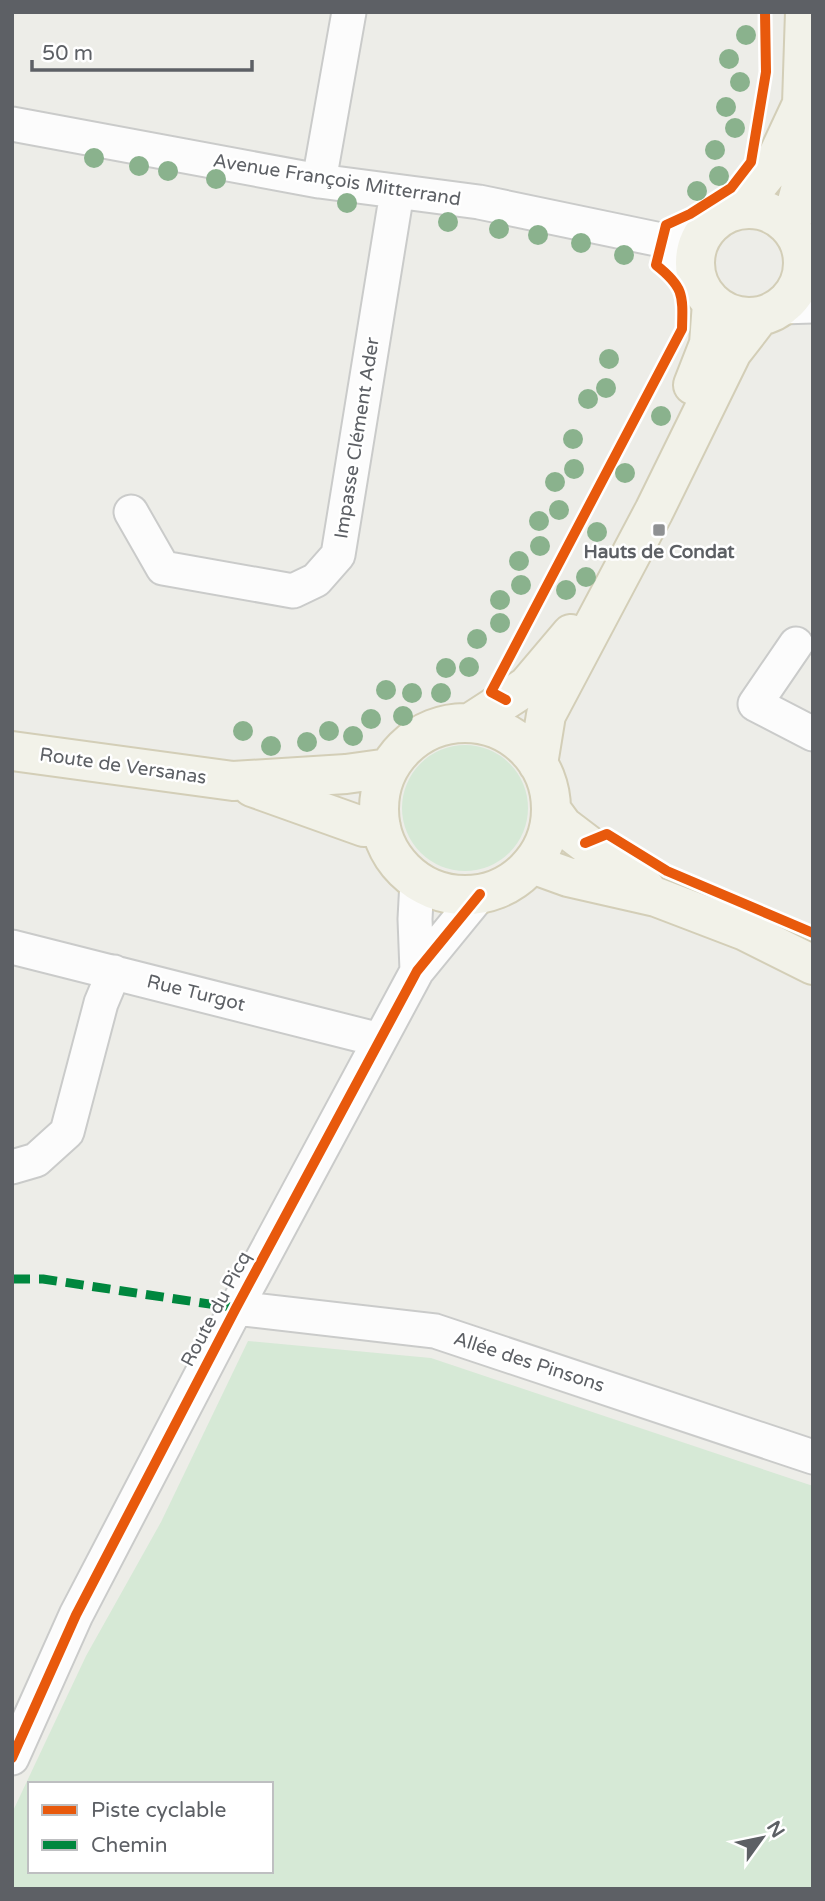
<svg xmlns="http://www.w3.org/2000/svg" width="825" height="1901" viewBox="0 0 825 1901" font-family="'Varela Round',sans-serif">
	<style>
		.green { fill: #d6e9d6; fill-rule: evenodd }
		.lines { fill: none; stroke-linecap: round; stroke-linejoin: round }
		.minor-casing { stroke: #cacbca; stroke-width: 37 }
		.major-casing { stroke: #d3ceb7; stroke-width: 42 }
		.minor { stroke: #fcfcfc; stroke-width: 33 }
		.major { stroke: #f2f2e9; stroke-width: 38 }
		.quiet { stroke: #00873e; stroke-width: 9; stroke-dasharray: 18 9; stroke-linecap: butt }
		.cycleway-casing { stroke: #fff; stroke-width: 15 }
		.cycleway { stroke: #e8590c; stroke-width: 10 }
		.tree { fill: #8ab28d }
		.poi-dot { fill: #8f9193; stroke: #fff; stroke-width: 2.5 }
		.labels { text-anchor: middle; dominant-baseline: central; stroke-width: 5; stroke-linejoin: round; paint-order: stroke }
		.street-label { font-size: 19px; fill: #5d6065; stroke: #fff }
		.poi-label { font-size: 19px; font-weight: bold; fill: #5d6065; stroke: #fff }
	</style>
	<rect width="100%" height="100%" fill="#edede8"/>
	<path class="green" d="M402 808a63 63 0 1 1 126 0a63 63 0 1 1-126 0Z
		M 248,1341 L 431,1358 L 813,1486 L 813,1889 L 12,1889 L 12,1813 L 86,1656 L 161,1522 ZM 30,1784 L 271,1784 L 271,1871 L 30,1871 Z"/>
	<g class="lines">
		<g class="minor-casing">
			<path id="minor" d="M 12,124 L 319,181 L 479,202 L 661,240
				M 319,181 L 349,12
				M 803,266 L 813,280
				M 695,270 L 661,240 L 708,227
				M 781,307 L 813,306
				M 131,512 L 163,568 L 293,591 L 316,580 L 338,555 L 397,192
				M 796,644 L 755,704 L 813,734
				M 12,947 L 380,1040
				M 417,971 L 415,919 L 417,881
				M 12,1167 L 36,1160 L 67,1132 L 101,1003 L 114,972
				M 236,1308 L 435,1331 L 813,1457
				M 12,1758 L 76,1615 L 236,1308 L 417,971 L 480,894"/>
		</g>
		<g class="major-casing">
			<path id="major" d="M695 263a54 54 0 1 1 108 0a54 54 0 1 1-108 0Z
				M 737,210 L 773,166 L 802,104 L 805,12
				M 790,228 L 804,175 L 813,129
				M 693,385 L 709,344 L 712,303
				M 470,723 L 527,686 L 571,634
				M379 809a86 86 0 1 1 172 0a86 86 0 1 1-172 0Z
				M 12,751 L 233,781 L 346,774 L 389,768
				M 538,764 L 546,715 L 654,511 L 732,352 L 759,317
				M 252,787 L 364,827 L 381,827
				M 552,811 L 563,826 L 646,889
				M 532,864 L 568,877 L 656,897 L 745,931 L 813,965"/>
		</g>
		<use href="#minor" class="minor"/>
		<use href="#major" class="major"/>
		<path class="quiet" d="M 12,1279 L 43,1279 L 236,1308"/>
		<g class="cycleway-casing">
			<path id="cycleway" d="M 506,700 L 491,692 L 682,329 C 683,295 684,287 656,265 L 666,225 L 690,214 L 731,188 L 751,162 L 766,72 L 765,12
				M 585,843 L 607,834 L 667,871 L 813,933
				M 12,1758 L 76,1615 L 236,1308 L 417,971 L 480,894"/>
		</g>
		<use href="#cycleway" class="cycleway"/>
	</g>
	<g class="tree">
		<circle cx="746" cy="35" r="10"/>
		<circle cx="729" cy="59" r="10"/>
		<circle cx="740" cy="82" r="10"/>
		<circle cx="726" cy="107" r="10"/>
		<circle cx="735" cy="128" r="10"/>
		<circle cx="715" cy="150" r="10"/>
		<circle cx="94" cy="158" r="10"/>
		<circle cx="139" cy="166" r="10"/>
		<circle cx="168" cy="171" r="10"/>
		<circle cx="719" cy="176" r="10"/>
		<circle cx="216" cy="179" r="10"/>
		<circle cx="697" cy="191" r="10"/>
		<circle cx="347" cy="203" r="10"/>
		<circle cx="448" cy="222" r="10"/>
		<circle cx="499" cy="229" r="10"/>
		<circle cx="538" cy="235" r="10"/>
		<circle cx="581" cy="243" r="10"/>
		<circle cx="624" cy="255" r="10"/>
		<circle cx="609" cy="359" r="10"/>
		<circle cx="606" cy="388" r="10"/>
		<circle cx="588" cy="399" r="10"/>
		<circle cx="661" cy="416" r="10"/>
		<circle cx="573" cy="439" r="10"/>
		<circle cx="574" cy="469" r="10"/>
		<circle cx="625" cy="473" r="10"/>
		<circle cx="555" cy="482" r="10"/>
		<circle cx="559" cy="510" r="10"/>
		<circle cx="539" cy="521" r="10"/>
		<circle cx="597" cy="532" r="10"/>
		<circle cx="540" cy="546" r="10"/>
		<circle cx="519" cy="561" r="10"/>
		<circle cx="586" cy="577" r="10"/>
		<circle cx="521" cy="585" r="10"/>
		<circle cx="566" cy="590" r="10"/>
		<circle cx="500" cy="600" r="10"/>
		<circle cx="500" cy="623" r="10"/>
		<circle cx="477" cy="639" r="10"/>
		<circle cx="469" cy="667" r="10"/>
		<circle cx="446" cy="668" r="10"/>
		<circle cx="386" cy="690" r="10"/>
		<circle cx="412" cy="693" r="10"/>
		<circle cx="441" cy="693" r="10"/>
		<circle cx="403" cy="716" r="10"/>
		<circle cx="371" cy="719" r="10"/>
		<circle cx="243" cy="731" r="10"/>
		<circle cx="329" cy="731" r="10"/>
		<circle cx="353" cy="736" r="10"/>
		<circle cx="307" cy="742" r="10"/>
		<circle cx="271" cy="746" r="10"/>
	</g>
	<rect class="poi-dot" x="652" y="523" width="14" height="14" rx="3.5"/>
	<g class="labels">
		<g class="street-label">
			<text transform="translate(337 180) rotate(9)">Avenue François Mitterrand</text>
			<text transform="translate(357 438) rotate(-81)">Impasse Clément Ader</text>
			<text transform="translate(123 766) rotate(8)">Route de Versanas</text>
			<text transform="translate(196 993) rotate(14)">Rue Turgot</text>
			<text transform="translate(216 1309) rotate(-62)">Route du Picq</text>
			<text transform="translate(529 1362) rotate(18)">Allée des Pinsons</text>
		</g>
		<g class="poi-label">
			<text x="659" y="552">Hauts de Condat</text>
		</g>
	</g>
	<rect width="825" height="1901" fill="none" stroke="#5d6065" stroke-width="28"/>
	<rect x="28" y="1782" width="245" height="91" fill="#ffffff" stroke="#bebfc1" stroke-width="2"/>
	<rect x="42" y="1805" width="35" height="10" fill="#e8590c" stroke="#bebfc1" stroke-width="2"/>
	<text x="91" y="1817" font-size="21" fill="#5d6065">Piste cyclable</text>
	<rect x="42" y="1840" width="35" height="10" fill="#00873e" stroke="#bebfc1" stroke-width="2"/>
	<text x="91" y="1852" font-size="21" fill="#5d6065">Chemin</text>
	<g transform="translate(762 1838) rotate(57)" stroke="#ffffff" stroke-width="5" paint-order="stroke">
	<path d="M0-5L12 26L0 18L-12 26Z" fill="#5d6065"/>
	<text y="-10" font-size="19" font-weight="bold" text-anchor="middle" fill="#5d6065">N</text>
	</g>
	<path d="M32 60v10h220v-10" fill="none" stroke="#5d6065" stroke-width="3.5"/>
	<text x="42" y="60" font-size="21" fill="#5d6065" stroke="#ffffff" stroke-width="5" paint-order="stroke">50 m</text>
</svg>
